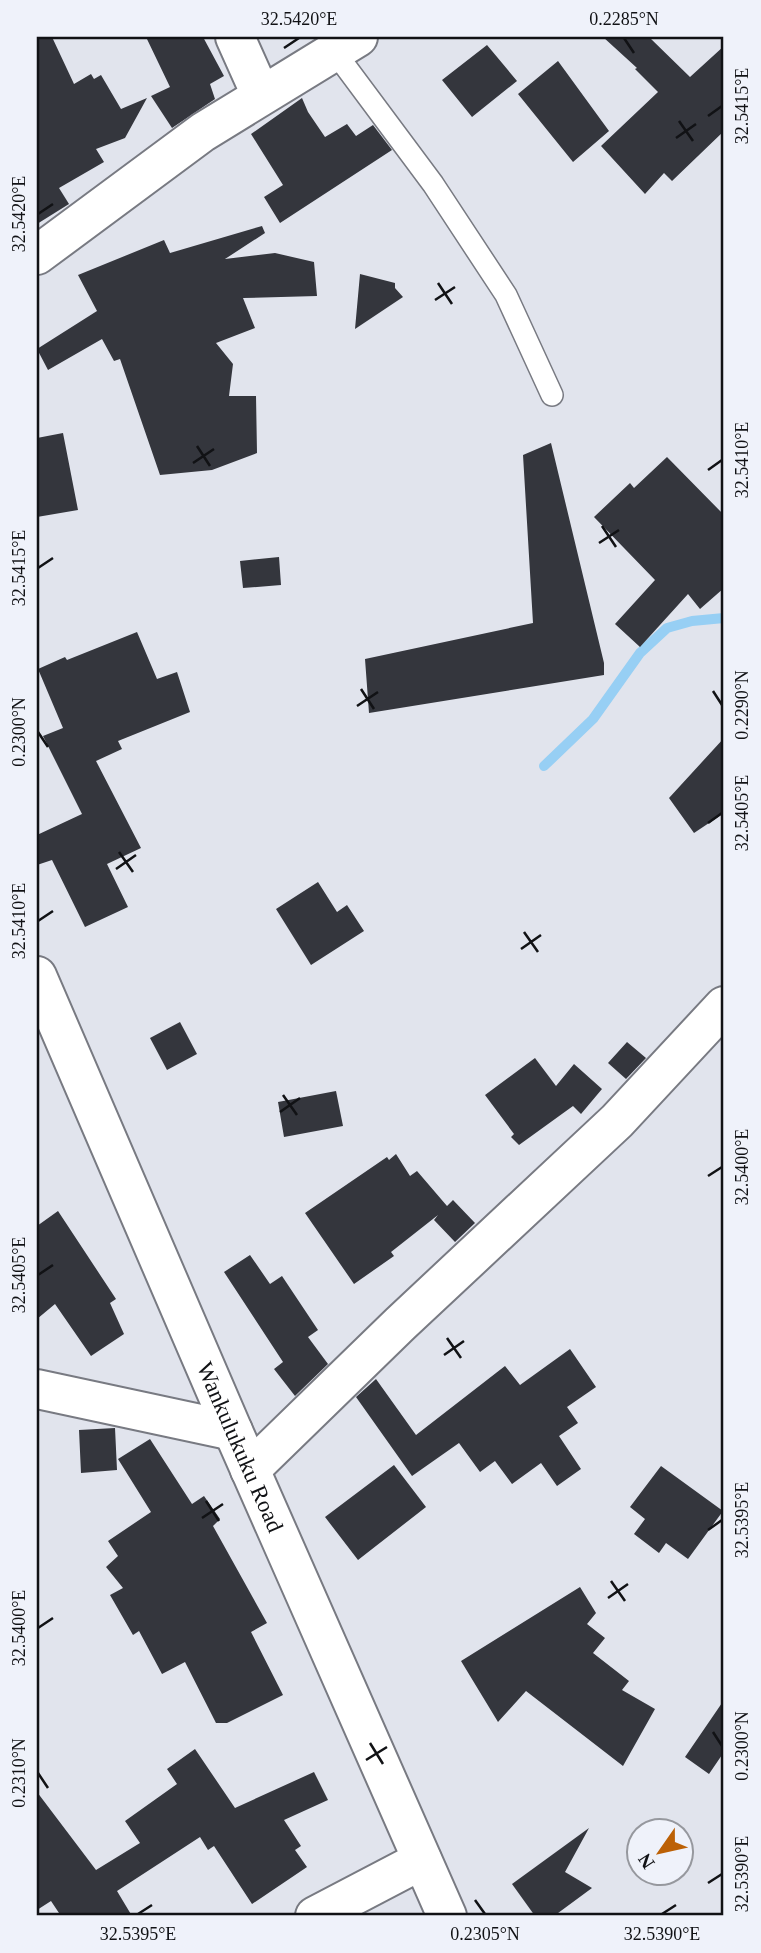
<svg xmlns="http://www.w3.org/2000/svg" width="761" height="1953" viewBox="0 0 761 1953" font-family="Georgia,serif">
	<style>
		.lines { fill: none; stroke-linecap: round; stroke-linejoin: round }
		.stream { stroke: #97cff4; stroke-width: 10 }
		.building { fill: #34363d }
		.lane-casing { stroke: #787a82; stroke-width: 24 }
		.street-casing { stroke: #787a82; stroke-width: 42 }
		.secondary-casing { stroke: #787a82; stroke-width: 42 }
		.lane { stroke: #fff; stroke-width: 21 }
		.street { stroke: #fff; stroke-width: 38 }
		.secondary { stroke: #fff; stroke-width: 38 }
		.ticks { fill: none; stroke: #111215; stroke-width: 2.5 }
		.labels { text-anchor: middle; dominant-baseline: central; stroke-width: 7; stroke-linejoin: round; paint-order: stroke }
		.street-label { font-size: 23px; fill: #111215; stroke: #eff2fa }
		.neatline { fill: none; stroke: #111215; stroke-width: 2.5 }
		.ticks-label { font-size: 18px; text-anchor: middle; fill: #111215 }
	</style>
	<rect width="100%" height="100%" fill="#e1e4ed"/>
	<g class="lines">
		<path class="stream" d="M 544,766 L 593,719 L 640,653 L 667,628 L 692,621 L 724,618"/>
	</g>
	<path class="building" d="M 37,37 L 52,37 L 74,84 L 91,74 L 94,79 L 101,75 L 121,109 L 147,98 L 125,138 L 96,149 L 104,162 L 59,188 L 69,204 L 37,224 Z
		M 146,37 L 203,37 L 224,76 L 210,84 L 215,99 L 172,128 L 151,96 L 170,87 Z
		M 603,37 L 649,37 L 690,77 L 724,46 L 724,131 L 672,181 L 664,173 L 645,194 L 601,146 L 658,92 L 635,69 L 637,68 Z
		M 487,45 L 517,81 L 472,117 L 442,80 Z
		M 558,61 L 609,131 L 573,162 L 518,94 Z
		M 302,98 L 308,112 L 325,137 L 347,124 L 356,136 L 373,125 L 392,150 L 280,223 L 264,197 L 283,185 L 251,134 Z
		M 262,226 L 265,233 L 225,259 L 275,253 L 314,262 L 317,296 L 243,298 L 255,328 L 216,343 L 233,364 L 229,396 L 256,396 L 257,453 L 212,470 L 160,475 L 120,359 L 114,361 L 102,339 L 48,370 L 37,349 L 97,311 L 78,275 L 164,240 L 170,253 Z
		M 360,274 L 395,283 L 395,288 L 403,297 L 355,329 Z
		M 63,433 L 78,510 L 37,517 L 37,438 Z
		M 551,443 L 604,663 L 604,675 L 369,713 L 365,659 L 533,623 L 523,455 Z
		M 667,457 L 724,515 L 724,588 L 700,609 L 688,594 L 640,647 L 615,624 L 655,580 L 594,517 L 630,483 L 634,488 Z
		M 279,557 L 281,585 L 243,588 L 240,561 Z
		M 137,632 L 157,679 L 177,672 L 190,712 L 118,741 L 122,749 L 96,761 L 141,848 L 107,864 L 128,907 L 85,927 L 52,860 L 37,865 L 37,835 L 82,814 L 43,736 L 63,728 L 38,669 L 65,657 L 67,660 Z
		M 724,738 L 724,813 L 694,833 L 669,798 Z
		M 318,882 L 337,912 L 347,905 L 364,931 L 311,965 L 276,909 Z
		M 180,1022 L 197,1054 L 167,1070 L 150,1038 Z
		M 627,1042 L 646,1058 L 626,1079 L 608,1063 Z
		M 535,1058 L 556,1086 L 574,1064 L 602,1089 L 581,1114 L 573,1106 L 519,1145 L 511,1137 L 514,1134 L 485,1095 Z
		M 336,1091 L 343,1126 L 284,1137 L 278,1102 Z
		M 396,1154 L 410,1176 L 417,1171 L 447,1206 L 453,1200 L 475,1223 L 455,1242 L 434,1220 L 438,1215 L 391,1252 L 394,1256 L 354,1284 L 305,1213 L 387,1157 L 389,1160 Z
		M 58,1211 L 116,1299 L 110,1303 L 124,1334 L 91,1356 L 55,1304 L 37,1319 L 37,1226 Z
		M 250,1255 L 270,1284 L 282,1276 L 318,1330 L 308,1337 L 328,1364 L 295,1396 L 274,1369 L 283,1362 L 224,1272 Z
		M 570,1349 L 596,1387 L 567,1407 L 578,1423 L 559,1436 L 581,1469 L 557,1486 L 541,1463 L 512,1484 L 495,1461 L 480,1472 L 459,1443 L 412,1476 L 356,1397 L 376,1379 L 416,1435 L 505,1366 L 520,1385 Z
		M 115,1428 L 117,1470 L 81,1473 L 79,1430 Z
		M 150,1439 L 192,1504 L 204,1496 L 220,1519 L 213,1526 L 267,1623 L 251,1632 L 283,1695 L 227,1723 L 216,1723 L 185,1662 L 162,1674 L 139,1631 L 133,1635 L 110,1595 L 123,1588 L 106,1567 L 118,1556 L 108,1541 L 151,1512 L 118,1459 Z
		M 394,1465 L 426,1507 L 358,1560 L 325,1517 Z
		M 661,1466 L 723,1511 L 688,1559 L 666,1543 L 659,1553 L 634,1534 L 645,1519 L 630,1507 Z
		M 580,1587 L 596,1613 L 587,1624 L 605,1638 L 593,1653 L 629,1681 L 622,1690 L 655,1709 L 623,1766 L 526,1691 L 498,1722 L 461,1661 Z
		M 724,1700 L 724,1752 L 709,1774 L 685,1757 Z
		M 195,1749 L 235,1808 L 314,1772 L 328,1800 L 284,1820 L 301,1846 L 295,1850 L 307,1867 L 252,1904 L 214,1846 L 208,1850 L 200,1837 L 117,1891 L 132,1916 L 61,1916 L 51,1901 L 37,1910 L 37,1792 L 96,1870 L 140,1843 L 125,1821 L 177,1784 L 167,1769 Z
		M 589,1828 L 565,1872 L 592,1888 L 554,1916 L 535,1916 L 512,1884 Z"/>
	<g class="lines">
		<g class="lane-casing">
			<path id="lane" d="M 334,51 L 433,184 L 506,295 L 552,395"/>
		</g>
		<g class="street-casing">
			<path id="street" d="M 235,37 L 261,95
				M 37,255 L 203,132 L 358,37
				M 37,1389 L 233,1431
				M 250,1470 L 400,1324 L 617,1121 L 724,1006
				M 315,1916 L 422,1860"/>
		</g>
		<g class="secondary-casing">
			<g id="secondary">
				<path id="s1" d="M 37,976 L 233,1431 L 447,1916"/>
			</g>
		</g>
		<use href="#lane" class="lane"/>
		<use href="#street" class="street"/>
		<use href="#secondary" class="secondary"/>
	</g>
	<path class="ticks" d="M 624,38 L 634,53M 284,48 L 299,38M 708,116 L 722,106M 679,121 L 693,141M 676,138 L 696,124M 38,214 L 53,204M 438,283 L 452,304M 435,300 L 455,287M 197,446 L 210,466M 193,463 L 214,449M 708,470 L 722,460M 602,526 L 616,547M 599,543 L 619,530M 38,568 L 53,558M 361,689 L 374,709M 713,691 L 722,705M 357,706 L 378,692M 38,732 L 48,747M 708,823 L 722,813M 119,852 L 133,872M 116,869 L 136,855M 38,921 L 53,911M 524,932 L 538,952M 521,949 L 541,935M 283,1095 L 297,1115M 280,1112 L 300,1098M 708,1176 L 722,1167M 38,1275 L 53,1265M 447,1338 L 461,1358M 444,1355 L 464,1341M 206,1501 L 219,1521M 202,1518 L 223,1504M 708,1530 L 722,1520M 611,1581 L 625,1601M 608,1598 L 628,1584M 38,1628 L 53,1618M 713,1732 L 722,1746M 370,1743 L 383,1764M 366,1760 L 387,1747M 38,1773 L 48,1788M 708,1883 L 722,1874M 475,1900 L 485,1914M 138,1914 L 152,1905M 662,1914 L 676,1905"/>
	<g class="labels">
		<g class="street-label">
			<text stroke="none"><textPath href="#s1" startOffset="513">Wankulukuku Road</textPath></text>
		</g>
	</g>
	<rect width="761" height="1953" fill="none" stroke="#eff2fa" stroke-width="77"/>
	<g transform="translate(660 1852) rotate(236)"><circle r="33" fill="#eff2fa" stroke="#96989e" stroke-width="2"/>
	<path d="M0-5L12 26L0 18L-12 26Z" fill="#bc6106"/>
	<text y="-10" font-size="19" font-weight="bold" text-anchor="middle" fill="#111215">N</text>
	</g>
	<rect x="38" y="38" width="684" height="1876" class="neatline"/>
	<g class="ticks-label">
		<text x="299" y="25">32.5420°E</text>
		<text x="624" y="25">0.2285°N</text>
		<text transform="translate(742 106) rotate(-90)" y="6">32.5415°E</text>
		<text transform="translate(19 214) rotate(-90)" y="6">32.5420°E</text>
		<text transform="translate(742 460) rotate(-90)" y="6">32.5410°E</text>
		<text transform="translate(19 568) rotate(-90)" y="6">32.5415°E</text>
		<text transform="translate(742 705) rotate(-90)" y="6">0.2290°N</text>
		<text transform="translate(19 732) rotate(-90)" y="6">0.2300°N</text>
		<text transform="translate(742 813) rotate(-90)" y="6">32.5405°E</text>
		<text transform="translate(19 921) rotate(-90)" y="6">32.5410°E</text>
		<text transform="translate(742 1167) rotate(-90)" y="6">32.5400°E</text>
		<text transform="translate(19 1275) rotate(-90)" y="6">32.5405°E</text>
		<text transform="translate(742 1520) rotate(-90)" y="6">32.5395°E</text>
		<text transform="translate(19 1628) rotate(-90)" y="6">32.5400°E</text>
		<text transform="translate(742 1746) rotate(-90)" y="6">0.2300°N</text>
		<text transform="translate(19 1773) rotate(-90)" y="6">0.2310°N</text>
		<text transform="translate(742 1874) rotate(-90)" y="6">32.5390°E</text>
		<text x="138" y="1940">32.5395°E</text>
		<text x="485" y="1940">0.2305°N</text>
		<text x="662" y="1940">32.5390°E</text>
	</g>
</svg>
